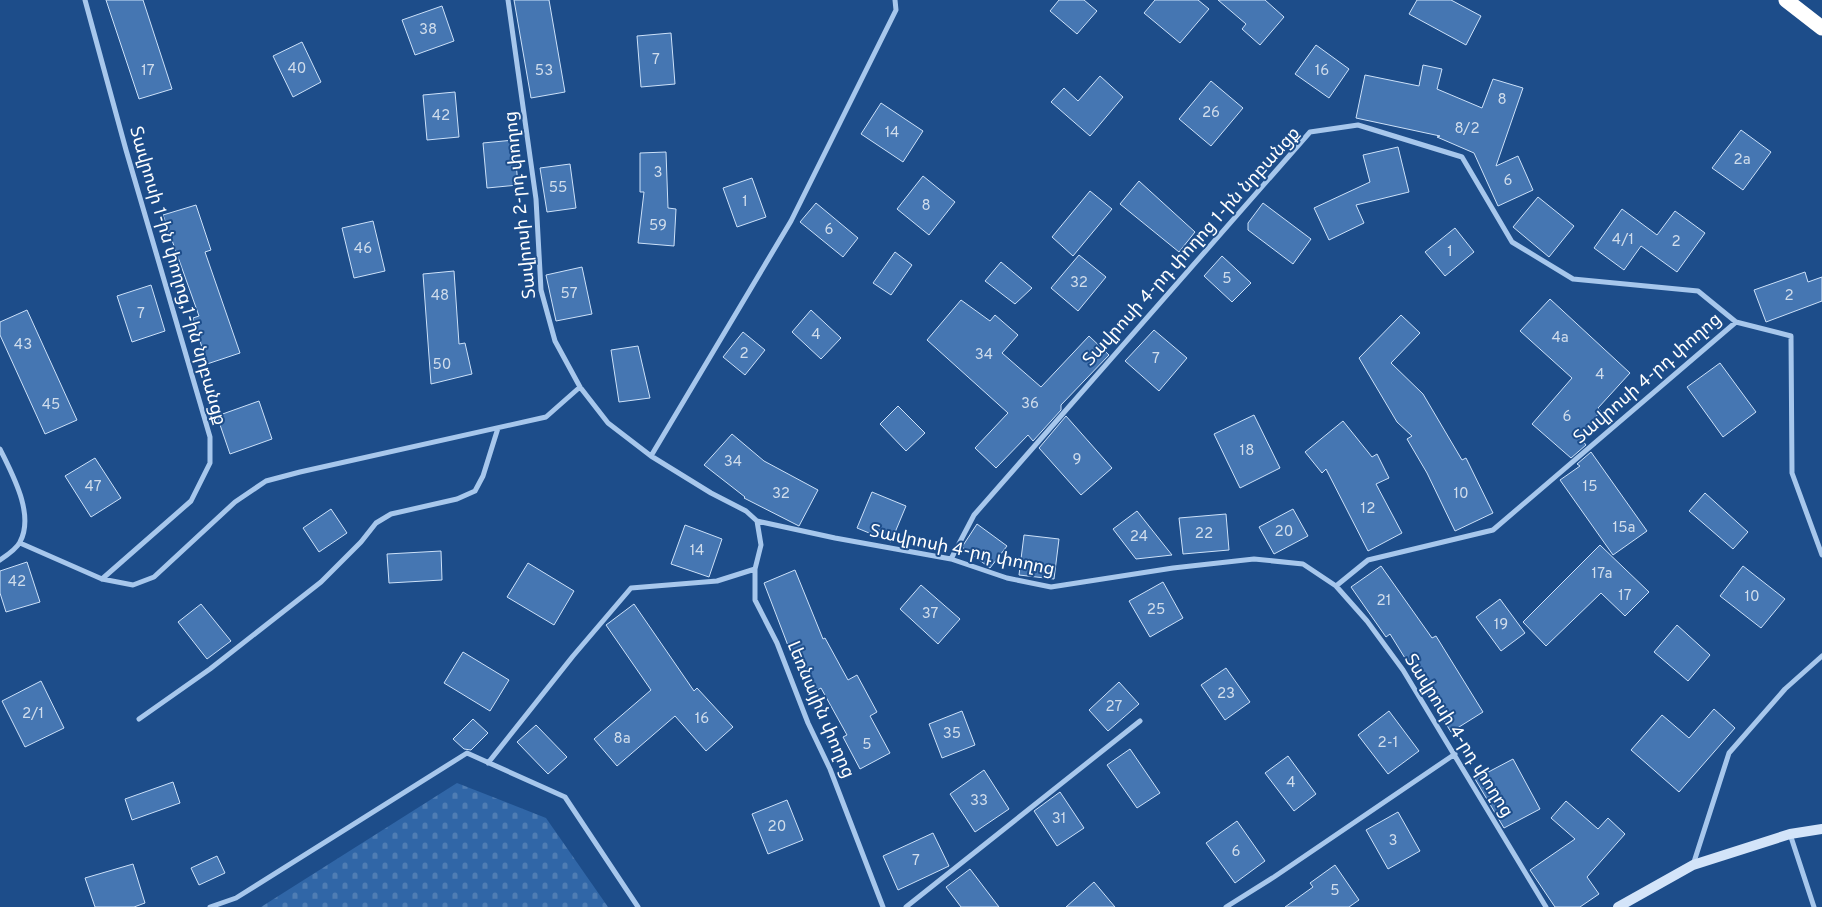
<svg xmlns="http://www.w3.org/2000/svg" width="1822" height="907" viewBox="0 0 1822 907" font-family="Overpass,'Noto Sans Armenian',sans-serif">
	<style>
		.cemetery { fill: url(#cemetery-stones) }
		.building { fill: #4576b2; stroke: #cce1f9 }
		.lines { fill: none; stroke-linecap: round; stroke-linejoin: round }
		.street { stroke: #a7c7ec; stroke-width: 5 }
		.secondary { stroke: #d3e4f9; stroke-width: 10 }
		.highway { stroke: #fff; stroke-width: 15 }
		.labels { text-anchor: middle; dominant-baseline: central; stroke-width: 4; stroke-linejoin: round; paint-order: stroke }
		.number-label { font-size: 15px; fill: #d0ddec }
		.street-label { font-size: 18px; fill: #fff; stroke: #1d4d8a }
	</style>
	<defs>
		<pattern id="cemetery-stones" width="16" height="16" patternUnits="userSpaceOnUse" patternTransform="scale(1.25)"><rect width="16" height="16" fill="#3066a7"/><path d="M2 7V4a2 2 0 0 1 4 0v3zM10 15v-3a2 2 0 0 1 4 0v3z" fill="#4f7db4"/></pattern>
	</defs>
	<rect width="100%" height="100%" fill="#1d4d8a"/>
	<path class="cemetery" d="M 457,783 L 546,818 L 608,907 L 261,907 Z"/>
	<path class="building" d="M 106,0 L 143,0 L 172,89 L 139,99 Z
		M 514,0 L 549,0 L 565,92 L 531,98 Z
		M 1059,0 L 1084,0 L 1097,11 L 1077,34 L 1050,11 Z
		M 1155,0 L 1198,0 L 1209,9 L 1180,43 L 1144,13 Z
		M 1218,0 L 1265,0 L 1284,17 L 1260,45 L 1242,29 L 1246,24 Z
		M 1417,0 L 1451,0 L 1481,16 L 1466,45 L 1409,14 Z
		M 442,6 L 454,41 L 415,55 L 402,20 Z
		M 671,33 L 675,84 L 641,87 L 637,36 Z
		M 302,42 L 321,82 L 293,97 L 273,56 Z
		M 1316,45 L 1349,69 L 1329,98 L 1295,74 Z
		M 1423,65 L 1442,69 L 1437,89 L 1482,108 L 1493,79 L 1523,88 L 1496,166 L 1518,156 L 1533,190 L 1498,206 L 1474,153 L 1437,137 L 1440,136 L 1356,118 L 1365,75 L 1419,86 Z
		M 1100,76 L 1123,97 L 1090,136 L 1051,102 L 1064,88 L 1078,101 Z
		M 1211,81 L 1243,108 L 1211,146 L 1179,119 Z
		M 455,92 L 459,137 L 427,140 L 423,95 Z
		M 881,103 L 923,131 L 903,162 L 861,134 Z
		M 1741,130 L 1771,152 L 1743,190 L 1712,168 Z
		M 514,140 L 518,185 L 487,188 L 483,143 Z
		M 1398,147 L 1409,192 L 1356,205 L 1364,223 L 1329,240 L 1314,208 L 1370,182 L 1363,155 Z
		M 666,152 L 668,208 L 676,209 L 674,246 L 638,243 L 644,192 L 640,192 L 640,153 Z
		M 570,164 L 576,208 L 547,212 L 540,168 Z
		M 923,176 L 955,202 L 929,235 L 897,209 Z
		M 752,178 L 766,217 L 737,227 L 723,188 Z
		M 1139,181 L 1195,232 L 1179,252 L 1120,204 Z
		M 1090,191 L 1112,209 L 1073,256 L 1052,237 Z
		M 1538,197 L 1574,226 L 1549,257 L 1513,227 Z
		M 816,203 L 858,238 L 843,257 L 800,222 Z
		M 1263,203 L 1311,239 L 1293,264 L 1248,230 L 1248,223 Z
		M 196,205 L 211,250 L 205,252 L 240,353 L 207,364 L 193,318 L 199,316 L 163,215 Z
		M 1622,209 L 1657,235 L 1675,211 L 1705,233 L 1677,272 L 1641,246 L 1624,270 L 1594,248 Z
		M 373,221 L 385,271 L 354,278 L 342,228 Z
		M 1455,228 L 1474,252 L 1445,276 L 1425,252 Z
		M 895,252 L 912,265 L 891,295 L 873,283 Z
		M 1079,255 L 1106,277 L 1078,311 L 1051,288 Z
		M 1222,256 L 1251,283 L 1232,302 L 1204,276 Z
		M 1001,262 L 1032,288 L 1015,304 L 985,281 Z
		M 582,267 L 592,314 L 556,321 L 546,275 Z
		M 454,271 L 459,344 L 465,343 L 472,374 L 431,384 L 423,274 Z
		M 1805,272 L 1808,282 L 1822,277 L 1822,301 L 1766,322 L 1754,290 Z
		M 151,285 L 165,331 L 132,342 L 117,296 Z
		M 1550,299 L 1630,373 L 1598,408 L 1601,411 L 1579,436 L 1586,445 L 1571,458 L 1532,424 L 1572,378 L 1520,331 Z
		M 961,300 L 990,321 L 995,315 L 1018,335 L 1002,353 L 1041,387 L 1089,336 L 1109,355 L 1061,405 L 1061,410 L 1033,441 L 1028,435 L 996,468 L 975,448 L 1008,413 L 927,340 Z
		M 27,310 L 77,420 L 45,434 L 0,335 L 0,322 Z
		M 811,310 L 841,338 L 821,359 L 792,332 Z
		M 1401,315 L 1420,333 L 1391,363 L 1423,394 L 1462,460 L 1466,458 L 1493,513 L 1455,531 L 1427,473 L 1407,439 L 1412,436 L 1397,422 L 1359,358 Z
		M 1154,330 L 1187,358 L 1159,391 L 1125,361 Z
		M 743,332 L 765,350 L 745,375 L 723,357 Z
		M 638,346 L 650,398 L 619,402 L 611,350 Z
		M 1720,363 L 1756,412 L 1723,437 L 1687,387 Z
		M 259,401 L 272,439 L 230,454 L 217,416 Z
		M 898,406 L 925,433 L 906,451 L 880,424 Z
		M 1254,415 L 1280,468 L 1240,488 L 1214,434 Z
		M 1066,416 L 1112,468 L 1081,495 L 1039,448 Z
		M 1343,421 L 1372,457 L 1377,454 L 1389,478 L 1376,484 L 1402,533 L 1368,551 L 1326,469 L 1322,473 L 1305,452 Z
		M 732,434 L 764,461 L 818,490 L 799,526 L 744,498 L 745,497 L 704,465 Z
		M 1591,452 L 1647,531 L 1613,555 L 1560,480 L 1580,466 L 1577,464 Z
		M 95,458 L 121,498 L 91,517 L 65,476 Z
		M 872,492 L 906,506 L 891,542 L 857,528 Z
		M 1705,493 L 1748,532 L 1733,549 L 1689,511 Z
		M 331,509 L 347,533 L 319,552 L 303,528 Z
		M 1293,509 L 1308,536 L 1274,554 L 1259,527 Z
		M 1137,511 L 1172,555 L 1136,559 L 1113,529 Z
		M 1226,514 L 1229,550 L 1183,554 L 1179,518 Z
		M 977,524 L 1007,546 L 990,568 L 962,547 Z
		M 685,525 L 722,539 L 709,577 L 671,564 Z
		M 1024,535 L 1059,539 L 1054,579 L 1019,575 Z
		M 1600,545 L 1649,592 L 1625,616 L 1601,593 L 1546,646 L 1523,622 Z
		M 441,551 L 442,580 L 389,583 L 387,554 Z
		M 27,562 L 40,602 L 6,612 L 0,593 L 0,571 Z
		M 528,563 L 574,591 L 554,625 L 507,597 Z
		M 1381,566 L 1432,638 L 1436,636 L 1483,712 L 1451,732 L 1390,634 L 1386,637 L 1351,587 Z
		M 1743,566 L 1785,599 L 1761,628 L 1720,596 Z
		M 795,570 L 823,639 L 825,638 L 848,680 L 857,675 L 877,712 L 870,716 L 890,753 L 860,769 L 843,737 L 847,735 L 821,688 L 812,693 L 792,656 L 764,583 Z
		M 1163,582 L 1183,618 L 1150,637 L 1129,601 Z
		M 921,585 L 960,619 L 938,644 L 900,609 Z
		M 1500,599 L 1525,633 L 1501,651 L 1476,617 Z
		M 201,604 L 231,641 L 207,659 L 178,622 Z
		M 634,604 L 694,691 L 697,688 L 733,727 L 706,751 L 675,716 L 617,766 L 594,739 L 651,690 L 606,625 Z
		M 1677,625 L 1710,655 L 1688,681 L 1654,652 Z
		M 463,652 L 509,680 L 490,711 L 444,683 Z
		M 1226,668 L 1250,702 L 1225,720 L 1201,685 Z
		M 41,681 L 64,728 L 25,747 L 2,701 Z
		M 1119,682 L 1139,704 L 1108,731 L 1089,710 Z
		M 1714,709 L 1735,728 L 1679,792 L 1631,750 L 1662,715 L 1689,738 Z
		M 962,711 L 975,745 L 942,758 L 929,724 Z
		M 1389,711 L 1419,751 L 1388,774 L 1358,735 Z
		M 473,719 L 488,733 L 471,750 L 464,749 L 453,739 Z
		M 536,725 L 567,757 L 548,774 L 517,742 Z
		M 1130,749 L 1160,793 L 1137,808 L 1107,765 Z
		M 1288,756 L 1316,794 L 1294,811 L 1265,773 Z
		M 1513,759 L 1540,809 L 1504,828 L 1475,779 Z
		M 984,770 L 1009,809 L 975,832 L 950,794 Z
		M 173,782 L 180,803 L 132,820 L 125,799 Z
		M 1060,792 L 1084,828 L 1057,846 L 1034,811 Z
		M 787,800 L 803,840 L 768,854 L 752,814 Z
		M 1566,801 L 1598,829 L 1608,818 L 1625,834 L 1587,877 L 1599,894 L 1580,907 L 1555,907 L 1530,870 L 1575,839 L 1551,818 Z
		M 1398,812 L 1420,851 L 1388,869 L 1366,830 Z
		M 1237,821 L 1265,861 L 1235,883 L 1206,843 Z
		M 933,833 L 949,866 L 898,890 L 883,856 Z
		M 217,856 L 225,873 L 199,885 L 191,868 Z
		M 133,864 L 145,903 L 134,907 L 95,907 L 85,878 Z
		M 1335,865 L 1359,900 L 1349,907 L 1285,907 L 1313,887 L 1310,883 Z
		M 970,869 L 999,907 L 961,907 L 946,887 Z
		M 1094,882 L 1115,907 L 1066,907 Z"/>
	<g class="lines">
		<path class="street" d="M 85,0 L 126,150 L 210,437 L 210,463 L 191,501 L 102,579
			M 508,0 L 536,199 L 541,290 L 555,341 L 580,387 L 608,423 L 651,456 L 711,493 L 746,511 L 757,521 L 835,538 L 951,559 L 1007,578 L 1051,587 L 1173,568 L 1254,559 L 1303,564 L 1336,586 L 1367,621 L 1403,670 L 1546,907
			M 0,449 C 12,474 35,514 20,542 C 17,548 6,556 0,560
			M 651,456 L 791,221 L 896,10 L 895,0
			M 757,521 L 761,545 L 755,569 L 755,600 L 777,643 L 808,723 L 830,769 L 883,907
			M 20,543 L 102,579 L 133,585 L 154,577 L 235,502 L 266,481 L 300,472 L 546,417 L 580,387
			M 951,559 L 974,515 L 1310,132 L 1358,125 L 1462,157 L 1512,242 L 1573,279 L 1698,291 L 1736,322 L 1791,336 L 1792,473 L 1822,555
			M 1336,586 L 1368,560 L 1493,530 L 1736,322
			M 139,719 L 210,669 L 321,582 L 361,542 L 376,523 L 391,514 L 457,499 L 475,491 L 483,476 L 498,428
			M 488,763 L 573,656 L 631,588 L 717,581 L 755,569
			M 1790,834 L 1814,907
			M 1693,865 L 1729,753 L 1785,689 L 1822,656
			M 210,907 L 236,898 L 467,753 L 565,797 L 638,907
			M 906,907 L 1140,721
			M 1226,907 L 1274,877 L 1455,754"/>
		<path class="secondary" d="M 1618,907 L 1693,865 L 1790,834 L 1822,829"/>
		<path class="highway" d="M 1786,0 L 1822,28"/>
	</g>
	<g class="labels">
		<g class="number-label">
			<text x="428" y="30">38</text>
			<text x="656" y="60">7</text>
			<text x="297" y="69">40</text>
			<text x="148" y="71">17</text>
			<text x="544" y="71">53</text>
			<text x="1322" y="71">16</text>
			<text x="1502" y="100">8</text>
			<text x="1211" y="113">26</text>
			<text x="441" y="116">42</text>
			<text x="1467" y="129">8/2</text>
			<text x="892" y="133">14</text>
			<text x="1742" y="160">2a</text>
			<text x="658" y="173">3</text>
			<text x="1508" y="181">6</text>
			<text x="558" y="188">55</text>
			<text x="745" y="202">1</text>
			<text x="926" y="206">8</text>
			<text x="658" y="226">59</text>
			<text x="829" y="230">6</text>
			<text x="1623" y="240">4/1</text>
			<text x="1676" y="242">2</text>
			<text x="363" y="249">46</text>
			<text x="1450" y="252">1</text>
			<text x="1227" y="279">5</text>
			<text x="1079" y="283">32</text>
			<text x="569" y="294">57</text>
			<text x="440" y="296">48</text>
			<text x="1789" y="296">2</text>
			<text x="141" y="314">7</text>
			<text x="816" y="335">4</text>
			<text x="1560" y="338">4a</text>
			<text x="23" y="345">43</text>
			<text x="744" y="354">2</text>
			<text x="984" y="355">34</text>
			<text x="1156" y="359">7</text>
			<text x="442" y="365">50</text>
			<text x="1600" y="375">4</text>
			<text x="1030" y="404">36</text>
			<text x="51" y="405">45</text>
			<text x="1567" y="417">6</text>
			<text x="1247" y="451">18</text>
			<text x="1077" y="460">9</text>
			<text x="733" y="462">34</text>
			<text x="93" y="487">47</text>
			<text x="1590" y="487">15</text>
			<text x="781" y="494">32</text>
			<text x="1461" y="494">10</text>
			<text x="1368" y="509">12</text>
			<text x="1624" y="528">15a</text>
			<text x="1284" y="532">20</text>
			<text x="1204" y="534">22</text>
			<text x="1139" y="537">24</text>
			<text x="697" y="551">14</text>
			<text x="1602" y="574">17a</text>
			<text x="17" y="582">42</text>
			<text x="1625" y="596">17</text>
			<text x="1752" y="597">10</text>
			<text x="1384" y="601">21</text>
			<text x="1156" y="610">25</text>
			<text x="930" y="614">37</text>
			<text x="1501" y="625">19</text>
			<text x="1226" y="694">23</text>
			<text x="1114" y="707">27</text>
			<text x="33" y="714">2/1</text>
			<text x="702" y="719">16</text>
			<text x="952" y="734">35</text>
			<text x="622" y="739">8a</text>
			<text x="1388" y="743">2-1</text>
			<text x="867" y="745">5</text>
			<text x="1291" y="783">4</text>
			<text x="979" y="801">33</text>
			<text x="1059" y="819">31</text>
			<text x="777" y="827">20</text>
			<text x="1393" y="841">3</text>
			<text x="1236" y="852">6</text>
			<text x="916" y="861">7</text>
			<text x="1335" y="891">5</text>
		</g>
		<g class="street-label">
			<text transform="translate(521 205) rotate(-96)">Տավրոսի 2-րդ փողոց</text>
			<text transform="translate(1192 247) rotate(-48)">Տավրոսի 4-րդ փողոց 1-ին նրբանցք</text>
			<text transform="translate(177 276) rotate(74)">Տավրոսի 1-ին փողոց,1-ին նրբանցք</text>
			<text transform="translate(1648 379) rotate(-41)">Տավրոսի 4-րդ փողոց</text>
			<text transform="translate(962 551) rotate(12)">Տավրոսի 4-րդ փողոց</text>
			<text transform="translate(820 710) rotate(67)">Լեռնային փողոց</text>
			<text transform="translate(1458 736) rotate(58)">Տավրոսի 4-րդ փողոց</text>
		</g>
	</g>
</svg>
